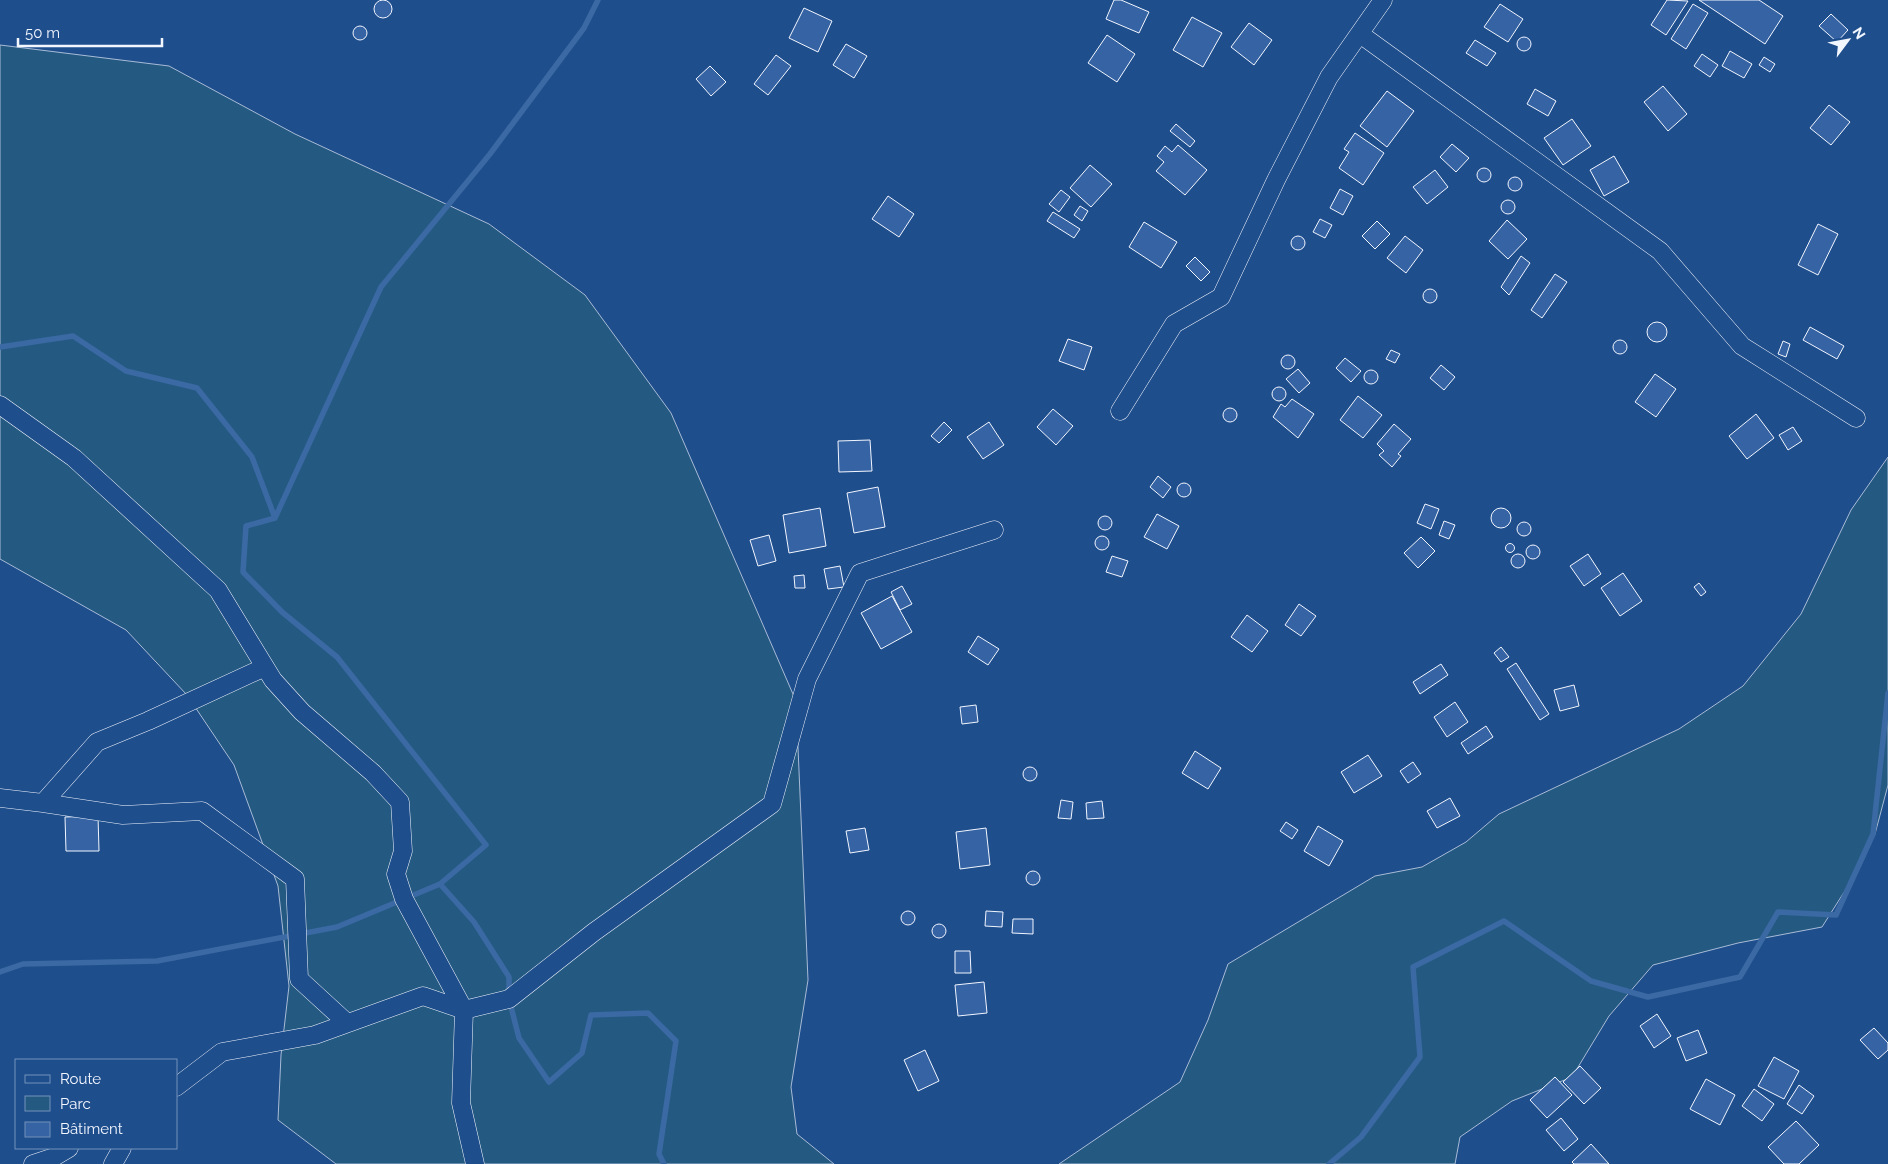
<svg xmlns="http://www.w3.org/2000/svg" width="1888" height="1164" viewBox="0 0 1888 1164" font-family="Raleway,sans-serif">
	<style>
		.green { fill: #245a82; stroke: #a8bbd7 }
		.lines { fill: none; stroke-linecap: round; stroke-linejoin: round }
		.stream { stroke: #3b69a3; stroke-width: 5.5 }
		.building { fill: #3563a3; stroke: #f2f6ff }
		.street-casing { stroke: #f2f6ff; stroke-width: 19 }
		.street { stroke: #1f4e8c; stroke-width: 18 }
	</style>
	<rect width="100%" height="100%" fill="#1f4e8c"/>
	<path class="green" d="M 0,45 L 169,66 L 295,134 L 489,224 L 585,295 L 671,413 L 796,701 L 808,980 L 791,1087 L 797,1134 L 834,1164 L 336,1164 L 278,1120 L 281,1055 L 289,986 L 278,886 L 234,765 L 187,695 L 126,630 L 0,559 Z
		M 1888,457 L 1888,785 L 1875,834 L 1860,867 L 1822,927 L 1738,943 L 1653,965 L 1609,1016 L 1572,1077 L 1512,1101 L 1460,1137 L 1455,1164 L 1059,1164 L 1180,1082 L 1208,1020 L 1228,964 L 1375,876 L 1422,867 L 1466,842 L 1499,814 L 1679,729 L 1743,686 L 1801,614 L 1851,510 Z"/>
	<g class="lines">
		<path class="stream" d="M 0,347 L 73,336 L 126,371 L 197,388 L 252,457 L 275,518 L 246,526 L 243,572 L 282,612 L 337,657 L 486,845 L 440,884 L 474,922 L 509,977 L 509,999 L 519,1038 L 549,1082 L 582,1053 L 591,1015 L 648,1013 L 676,1041 L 659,1154 L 664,1164
			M 275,518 L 381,287 L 490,154 L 584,28 L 598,0
			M 0,972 L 23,964 L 157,961 L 337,927 L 440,884
			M 1329,1164 L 1361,1137 L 1420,1057 L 1413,967 L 1504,921 L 1591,981 L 1648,997 L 1740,977 L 1778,912 L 1836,915 L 1873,834 L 1888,693"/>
	</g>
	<path class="building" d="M374 9a9 9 0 1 1 18 0a9 9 0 1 1-18 0Z
		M 1114,0 L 1121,0 L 1149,12 L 1139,33 L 1106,19 Z
		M 1667,0 L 1688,1 L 1666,35 L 1651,25 Z
		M 1699,0 L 1759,0 L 1783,16 L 1765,44 Z
		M 1500,4 L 1523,19 L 1508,42 L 1484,27 Z
		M 1693,4 L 1708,13 L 1686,49 L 1671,39 Z
		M 804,8 L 832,21 L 818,52 L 789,38 Z
		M 1831,14 L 1848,30 L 1837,42 L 1819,26 Z
		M 1192,17 L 1222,33 L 1203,67 L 1173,50 Z
		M 1249,23 L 1272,40 L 1254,65 L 1231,47 Z
		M353 33a7 7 0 1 1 14 0a7 7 0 1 1-14 0Z
		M 1107,35 L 1135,54 L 1117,82 L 1088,63 Z
		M1517 44a7 7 0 1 1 14 0a7 7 0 1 1-14 0Z
		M 1475,40 L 1496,53 L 1487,66 L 1466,53 Z
		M 846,44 L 867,56 L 854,78 L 833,65 Z
		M 1730,51 L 1752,64 L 1744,78 L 1722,66 Z
		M 1702,54 L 1718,65 L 1710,77 L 1694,66 Z
		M 776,55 L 791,66 L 768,95 L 754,84 Z
		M 1764,57 L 1775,64 L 1770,72 L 1759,65 Z
		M 710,66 L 726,82 L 711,96 L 696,79 Z
		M 1663,86 L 1687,114 L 1668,131 L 1644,102 Z
		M 1535,89 L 1556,101 L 1548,116 L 1527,104 Z
		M 1387,91 L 1414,111 L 1387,147 L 1360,126 Z
		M 1829,105 L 1850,122 L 1831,145 L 1810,128 Z
		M 1572,119 L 1591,146 L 1563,165 L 1544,138 Z
		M 1176,124 L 1195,141 L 1190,147 L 1170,131 Z
		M 1355,133 L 1384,153 L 1363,185 L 1339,168 L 1349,152 L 1344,149 Z
		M 1452,144 L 1469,158 L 1456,172 L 1440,157 Z
		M 1178,145 L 1207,170 L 1185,195 L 1156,171 L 1164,162 L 1157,156 L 1165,146 L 1172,152 Z
		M 1614,156 L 1629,182 L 1604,196 L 1590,170 Z
		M 1090,165 L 1112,184 L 1091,207 L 1070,188 Z
		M1477 175a7 7 0 1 1 14 0a7 7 0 1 1-14 0Z
		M 1435,170 L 1448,187 L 1427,204 L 1413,187 Z
		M1508 184a7 7 0 1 1 14 0a7 7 0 1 1-14 0Z
		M 1340,189 L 1353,196 L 1343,215 L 1330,208 Z
		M 1061,190 L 1070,197 L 1059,212 L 1049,204 Z
		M 888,196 L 914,214 L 899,237 L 872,219 Z
		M1501 207a7 7 0 1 1 14 0a7 7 0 1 1-14 0Z
		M 1080,206 L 1088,211 L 1082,221 L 1074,215 Z
		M 1053,212 L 1080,229 L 1074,238 L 1047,221 Z
		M 1320,219 L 1332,225 L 1325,238 L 1313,232 Z
		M 1507,220 L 1527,239 L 1508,259 L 1489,241 Z
		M 1377,221 L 1390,234 L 1375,249 L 1362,236 Z
		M 1144,222 L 1177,242 L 1161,268 L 1129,247 Z
		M 1818,224 L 1838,234 L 1818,275 L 1798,265 Z
		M1291 243a7 7 0 1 1 14 0a7 7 0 1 1-14 0Z
		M 1405,236 L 1423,250 L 1406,273 L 1387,258 Z
		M 1521,256 L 1530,263 L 1509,295 L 1501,287 Z
		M 1195,257 L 1210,272 L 1201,281 L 1186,266 Z
		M 1555,274 L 1567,282 L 1542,318 L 1531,310 Z
		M1423 296a7 7 0 1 1 14 0a7 7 0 1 1-14 0Z
		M1647 332a10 10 0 1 1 20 0a10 10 0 1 1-20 0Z
		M 1810,327 L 1844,346 L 1837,359 L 1803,340 Z
		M 1068,339 L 1092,347 L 1084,370 L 1059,361 Z
		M1613 347a7 7 0 1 1 14 0a7 7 0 1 1-14 0Z
		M 1783,341 L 1790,344 L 1786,357 L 1778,354 Z
		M 1391,350 L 1400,354 L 1395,363 L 1386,359 Z
		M1281 362a7 7 0 1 1 14 0a7 7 0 1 1-14 0Z
		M 1345,358 L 1361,371 L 1351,382 L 1336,368 Z
		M 1441,365 L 1455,377 L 1444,390 L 1430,378 Z
		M 1298,369 L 1310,383 L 1299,393 L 1286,379 Z
		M1364 377a7 7 0 1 1 14 0a7 7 0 1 1-14 0Z
		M 1655,374 L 1676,389 L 1656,417 L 1635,402 Z
		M1272 394a7 7 0 1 1 14 0a7 7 0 1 1-14 0Z
		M 1358,396 L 1382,415 L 1363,438 L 1340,420 Z
		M 1292,399 L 1314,414 L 1298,438 L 1273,417 L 1281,404 L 1285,407 Z
		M1223 415a7 7 0 1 1 14 0a7 7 0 1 1-14 0Z
		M 1053,409 L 1073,426 L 1056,445 L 1037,427 Z
		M 1756,414 L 1774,438 L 1747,459 L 1729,436 Z
		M 944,422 L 952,430 L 939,443 L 931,436 Z
		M 989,422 L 1004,445 L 983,459 L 967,437 Z
		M 1394,424 L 1411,439 L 1398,454 L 1401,456 L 1392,467 L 1379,455 L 1384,451 L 1377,444 Z
		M 1793,427 L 1802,441 L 1788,450 L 1779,435 Z
		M 870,440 L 872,471 L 839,472 L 838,441 Z
		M 1158,476 L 1171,487 L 1163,498 L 1150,487 Z
		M1177 490a7 7 0 1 1 14 0a7 7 0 1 1-14 0Z
		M 878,487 L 885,527 L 854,533 L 847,493 Z
		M 1425,504 L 1439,509 L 1431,529 L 1417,523 Z
		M1491 518a10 10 0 1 1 20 0a10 10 0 1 1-20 0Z
		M 820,508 L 826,546 L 789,553 L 783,515 Z
		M 1157,514 L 1179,526 L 1167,549 L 1144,537 Z
		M1098 523a7 7 0 1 1 14 0a7 7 0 1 1-14 0Z
		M 1444,521 L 1455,525 L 1449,539 L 1439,535 Z
		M1517 529a7 7 0 1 1 14 0a7 7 0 1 1-14 0Z
		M 769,535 L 776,561 L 758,566 L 750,540 Z
		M1095 543a7 7 0 1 1 14 0a7 7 0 1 1-14 0Z
		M 1421,537 L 1435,551 L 1418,568 L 1404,553 Z
		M1505.5 548a4.5 4.5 0 1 1 9 0a4.5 4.5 0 1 1-9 0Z
		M1526 552a7 7 0 1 1 14 0a7 7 0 1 1-14 0Z
		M 1588,554 L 1601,574 L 1584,586 L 1570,566 Z
		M1511 561a7 7 0 1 1 14 0a7 7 0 1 1-14 0Z
		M 1112,556 L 1128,561 L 1122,577 L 1106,572 Z
		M 840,566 L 844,587 L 828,589 L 824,569 Z
		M 1623,573 L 1642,601 L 1620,616 L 1601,588 Z
		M 804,575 L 805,588 L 795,588 L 794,576 Z
		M 1699,583 L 1706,592 L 1701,596 L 1694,587 Z
		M 902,586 L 912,604 L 900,610 L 891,592 Z
		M 892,596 L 912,632 L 881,649 L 861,613 Z
		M 1299,604 L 1316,616 L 1301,636 L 1285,625 Z
		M 1247,615 L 1268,631 L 1252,652 L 1231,637 Z
		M 978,636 L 999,649 L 988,665 L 968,652 Z
		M 1501,647 L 1509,657 L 1501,662 L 1494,653 Z
		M 1516,663 L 1549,714 L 1540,720 L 1507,669 Z
		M 1441,664 L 1448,675 L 1420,694 L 1413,682 Z
		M 1574,685 L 1579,706 L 1560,711 L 1554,690 Z
		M 1455,702 L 1468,722 L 1447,737 L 1434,717 Z
		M 976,705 L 978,722 L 962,724 L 960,707 Z
		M 1486,726 L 1493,737 L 1468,754 L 1461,743 Z
		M 1195,751 L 1221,768 L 1208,789 L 1182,773 Z
		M 1368,755 L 1382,776 L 1354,793 L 1341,772 Z
		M 1413,762 L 1421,774 L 1408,783 L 1400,771 Z
		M1023 774a7 7 0 1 1 14 0a7 7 0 1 1-14 0Z
		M 1450,798 L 1460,816 L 1437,828 L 1427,811 Z
		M 1061,800 L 1073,802 L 1071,819 L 1058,818 Z
		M 1102,801 L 1104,818 L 1087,819 L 1086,803 Z
		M 98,816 L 99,851 L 66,851 L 65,817 Z
		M 1286,822 L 1298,830 L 1292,839 L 1280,831 Z
		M 1318,826 L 1343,841 L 1329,866 L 1304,851 Z
		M 865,828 L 869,850 L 850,853 L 846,831 Z
		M 986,828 L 990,865 L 960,869 L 956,832 Z
		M1026 878a7 7 0 1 1 14 0a7 7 0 1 1-14 0Z
		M901 918a7 7 0 1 1 14 0a7 7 0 1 1-14 0Z
		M 986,911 L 1003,912 L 1002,927 L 985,926 Z
		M 1013,919 L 1033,919 L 1033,934 L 1012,933 Z
		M932 931a7 7 0 1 1 14 0a7 7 0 1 1-14 0Z
		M 955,951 L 970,951 L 971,973 L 955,973 Z
		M 984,982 L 987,1013 L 958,1016 L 955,985 Z
		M 1657,1014 L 1671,1036 L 1654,1048 L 1640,1026 Z
		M 1874,1028 L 1888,1043 L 1888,1050 L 1878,1059 L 1860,1040 Z
		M 1698,1030 L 1707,1053 L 1686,1061 L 1677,1038 Z
		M 925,1050 L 939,1081 L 918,1091 L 904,1060 Z
		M 1774,1057 L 1799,1071 L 1784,1099 L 1758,1086 Z
		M 1580,1066 L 1601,1088 L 1584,1104 L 1563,1082 Z
		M 1555,1077 L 1572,1095 L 1547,1118 L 1530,1100 Z
		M 1706,1079 L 1735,1095 L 1720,1125 L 1690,1109 Z
		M 1799,1085 L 1814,1096 L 1802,1114 L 1787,1104 Z
		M 1754,1089 L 1774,1104 L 1762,1121 L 1742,1106 Z
		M 1561,1118 L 1578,1139 L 1564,1151 L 1546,1130 Z
		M 1796,1121 L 1819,1145 L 1799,1164 L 1784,1164 L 1768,1147 Z
		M 1591,1144 L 1609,1164 L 1574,1164 L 1572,1162 Z"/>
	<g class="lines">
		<g class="street-casing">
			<path id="street" d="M 1360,34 L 1660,251 L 1742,346 L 1856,418
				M 0,405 L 74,458 L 218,590 L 273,680 L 302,712 L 373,773 L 400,802 L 403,851 L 396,874 L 404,899 L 464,1010 L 461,1103 L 475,1164
				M 1120,411 L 1174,324 L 1221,297 L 1276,180 L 1329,77 L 1383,0
				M 0,798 L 43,803 L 123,815 L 202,811 L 295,879 L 299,979 L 347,1023
				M 43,803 L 97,742 L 148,721 L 265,667
				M 176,1087 L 222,1052 L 315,1035 L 423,996 L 464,1010 L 509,999 L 594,932 L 772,804 L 807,679 L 860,573 L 994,530
				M 33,1164 L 54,1157 L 69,1148
				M 113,1164 L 122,1148"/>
		</g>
		<use href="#street" class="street"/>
	</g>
	<rect x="15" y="1059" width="162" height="90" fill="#1f4e8c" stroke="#7391ba"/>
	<rect x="25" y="1075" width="25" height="8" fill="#1f4e8c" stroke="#7391ba"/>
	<text x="60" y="1084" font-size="15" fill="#f2f6ff">Route</text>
	<rect x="25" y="1096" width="25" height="15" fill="#245a82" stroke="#7391ba"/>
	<text x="60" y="1109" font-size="15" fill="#f2f6ff">Parc</text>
	<rect x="25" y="1122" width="25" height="15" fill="#3563a3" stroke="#7391ba"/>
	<text x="60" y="1134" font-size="15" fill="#f2f6ff">Bâtiment</text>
	<g transform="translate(1848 40) rotate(58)" stroke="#1f4e8c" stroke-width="4" paint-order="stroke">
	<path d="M0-4L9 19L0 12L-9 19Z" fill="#f2f6ff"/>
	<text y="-8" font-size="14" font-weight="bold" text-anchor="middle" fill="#f2f6ff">N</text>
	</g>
	<path d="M18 38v8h144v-8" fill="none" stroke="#f2f6ff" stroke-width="2.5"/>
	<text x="25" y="38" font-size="15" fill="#f2f6ff" stroke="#1f4e8c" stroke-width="4" paint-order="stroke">50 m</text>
</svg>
